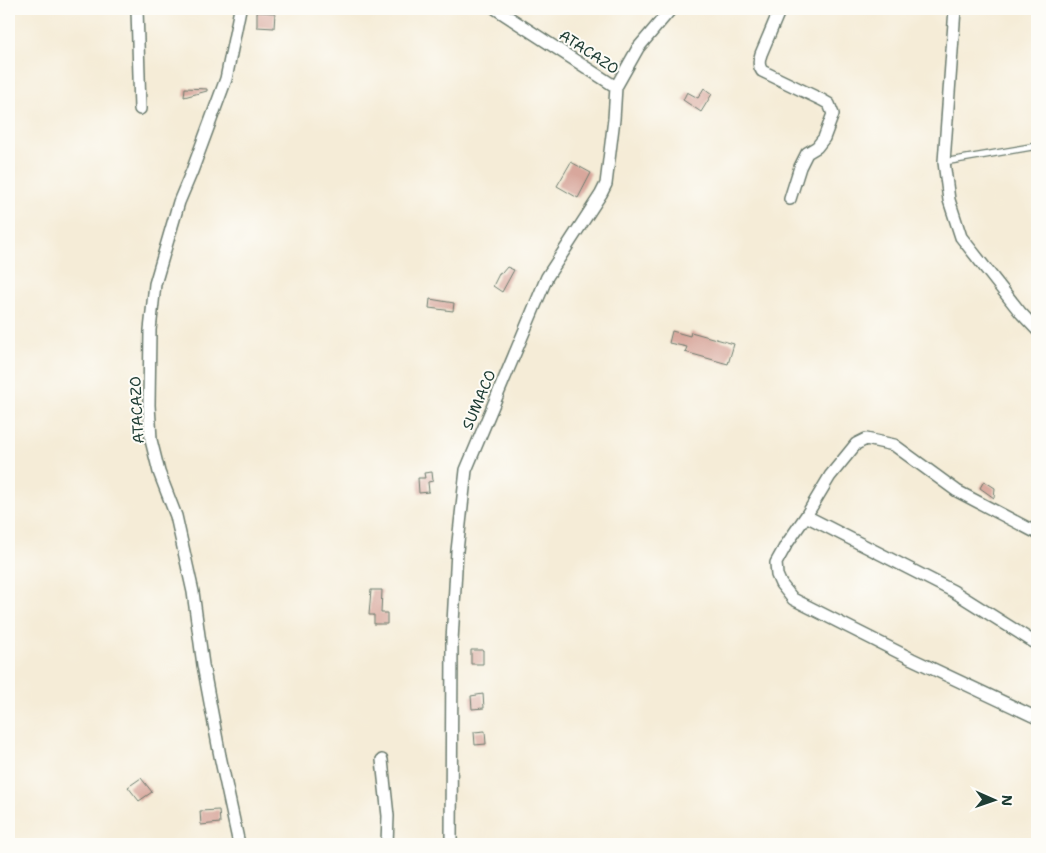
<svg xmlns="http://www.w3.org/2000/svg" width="1046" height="853" viewBox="0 0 1046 853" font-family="'Shantell Sans',sans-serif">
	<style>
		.building { fill: #d8a79c }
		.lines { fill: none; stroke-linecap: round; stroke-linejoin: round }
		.lane-casing { stroke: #6a7a6d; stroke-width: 8 }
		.street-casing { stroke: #6a7a6d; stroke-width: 14 }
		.lane { stroke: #fff; stroke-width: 5.5 }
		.street { stroke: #fff; stroke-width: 11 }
		.labels { text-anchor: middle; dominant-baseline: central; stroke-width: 4; stroke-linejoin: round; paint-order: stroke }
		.street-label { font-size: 15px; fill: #1f3d34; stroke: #fdfcf7 }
	</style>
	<rect width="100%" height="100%" fill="#fdfcf7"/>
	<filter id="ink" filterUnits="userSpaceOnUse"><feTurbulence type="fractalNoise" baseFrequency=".02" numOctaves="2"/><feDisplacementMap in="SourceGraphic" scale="10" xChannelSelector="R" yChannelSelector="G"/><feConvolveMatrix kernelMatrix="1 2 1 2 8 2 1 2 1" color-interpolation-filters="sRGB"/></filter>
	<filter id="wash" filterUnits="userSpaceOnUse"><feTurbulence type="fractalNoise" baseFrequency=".0096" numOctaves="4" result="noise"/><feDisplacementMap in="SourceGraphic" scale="20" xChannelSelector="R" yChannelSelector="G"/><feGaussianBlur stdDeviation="1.12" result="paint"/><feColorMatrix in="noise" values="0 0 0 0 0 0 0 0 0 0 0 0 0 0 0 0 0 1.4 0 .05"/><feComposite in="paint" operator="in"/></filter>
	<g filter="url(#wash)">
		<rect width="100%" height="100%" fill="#f5ecd7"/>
		<g id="blocks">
			<path class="building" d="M 257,12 L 275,13 L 274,28 L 257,27 Z
				M 185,88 L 207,89 L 207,91 L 184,97 Z
				M 704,88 L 712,94 L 701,112 L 683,100 L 687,92 L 698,98 Z
				M 571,162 L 591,173 L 578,198 L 557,186 Z
				M 507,267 L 514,270 L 502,292 L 493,286 L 500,272 L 502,273 Z
				M 430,299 L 454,303 L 453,311 L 429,308 Z
				M 672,331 L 690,336 L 691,332 L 734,344 L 728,364 L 685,352 L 687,347 L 669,343 Z
				M 432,472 L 433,481 L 428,482 L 429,492 L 419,493 L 418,478 L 425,478 L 424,473 Z
				M 984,481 L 995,488 L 994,498 L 980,488 Z
				M 371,590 L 382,590 L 381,613 L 387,613 L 387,624 L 374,624 L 374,615 L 369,615 Z
				M 471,650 L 483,650 L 483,664 L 471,664 Z
				M 483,694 L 484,708 L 472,709 L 471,696 Z
				M 485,731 L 486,744 L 475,745 L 474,732 Z
				M 141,778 L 152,792 L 139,801 L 128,787 Z
				M 219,810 L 220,823 L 201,825 L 200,811 Z"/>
		</g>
	</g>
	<g filter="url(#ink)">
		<use href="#blocks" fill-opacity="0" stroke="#6a7a6d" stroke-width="1"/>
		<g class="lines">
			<g class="lane-casing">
				<path id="lane" d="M 9,143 L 10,139
					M 944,162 L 1037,146"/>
			</g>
			<g class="street-casing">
				<path id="street" d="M 137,9 L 140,109
					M 496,9 L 616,87
					M 780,9 L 761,54 C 759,61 758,65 762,71 L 822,100 L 829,104 L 833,114 L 824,138 L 817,147 L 807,153 L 800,167 L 790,199
					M 955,9 L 944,162 L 949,200 L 961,237 L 1020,312 L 1037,330
					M 806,516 L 953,591 L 1037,644
					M 1037,533 L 957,491 L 894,445 L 866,439 L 856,444 L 830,476 L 806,516 L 786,545 L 776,563 L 777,575 L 781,584 L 793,599 L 912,659 L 1037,718
					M 382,760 L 388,816 L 387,844
					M 239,844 L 220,756 L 203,665 L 193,592 L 176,516 L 159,472 L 151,440 L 149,405 L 150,330 L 155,284 L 179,202 L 192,171 L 226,79 L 240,9
					M 451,844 L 452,641 L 457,551 L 466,470 L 547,277 L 601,194 L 606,184 L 614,119 L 616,87 L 638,48 L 671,9"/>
			</g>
			<use href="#lane" class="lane"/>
			<use href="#street" class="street"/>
		</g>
	</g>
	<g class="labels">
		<g class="street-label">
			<text transform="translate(589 52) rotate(33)">ATACAZO</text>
			<text transform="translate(479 400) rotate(-67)">SUMACO</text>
			<text transform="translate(137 410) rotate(-93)">ATACAZO</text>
		</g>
	</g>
	<rect width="1046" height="853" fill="none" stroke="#fdfcf7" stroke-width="30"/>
	<g transform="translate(994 800) rotate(92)" stroke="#fdfcf7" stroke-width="4" paint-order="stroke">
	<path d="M0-4L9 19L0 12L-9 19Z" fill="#1f3d34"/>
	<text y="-8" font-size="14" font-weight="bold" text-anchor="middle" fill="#1f3d34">N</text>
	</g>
</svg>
